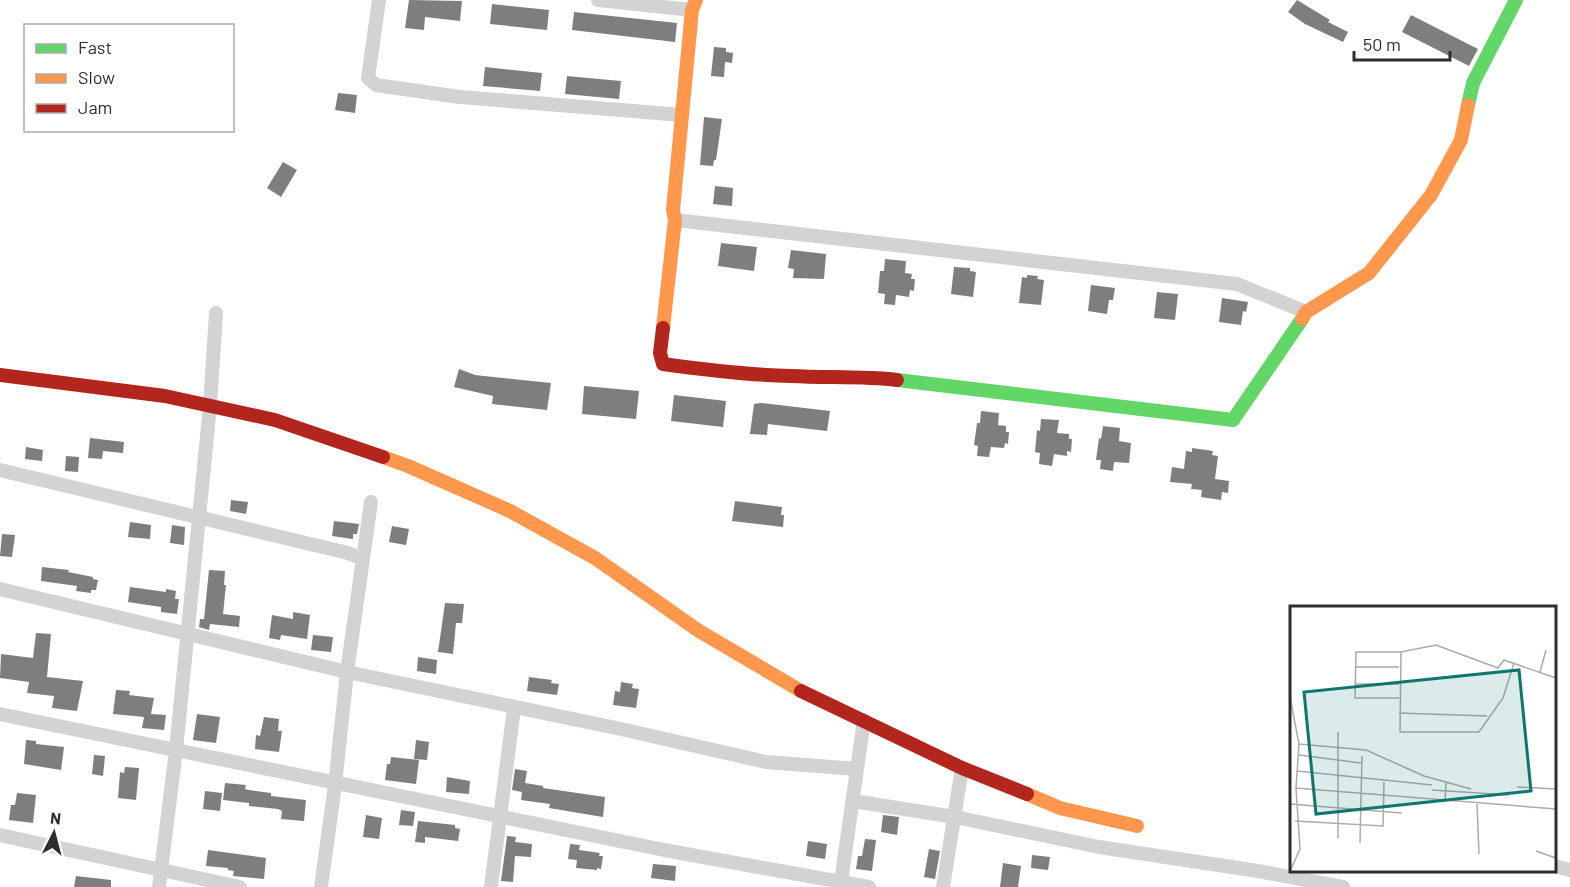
<svg xmlns="http://www.w3.org/2000/svg" width="1570" height="887" viewBox="0 0 1570 887" font-family="Barlow,sans-serif">
	<style>
		.building { fill: #7e7e7e }
		.lines { fill: none; stroke-linecap: round; stroke-linejoin: round }
		.street { stroke: #d3d3d3; stroke-width: 14 }
		.fast { stroke: #63d668; stroke-width: 14 }
		.slow { stroke: #ff974d; stroke-width: 14 }
		.jam { stroke: #b3261e; stroke-width: 14 }
		.inset-road { fill: none; stroke: #ababab; stroke-width: 1.5 }
		.view { fill: #0f766e; fill-opacity: 0.15; stroke: #0f766e; stroke-width: 3 }
		.inset-edge { fill: none; stroke: #2e2e2e; stroke-width: 3 }
	</style>
	<rect width="100%" height="100%" fill="#fff"/>
	<path class="building" d="M 409,0 L 462,1 L 460,21 L 425,17 L 424,30 L 405,28 Z
		M 1297,0 L 1330,20 L 1328,22 L 1348,32 L 1343,42 L 1305,24 L 1288,12 Z
		M 492,4 L 549,10 L 547,30 L 490,24 Z
		M 574,12 L 677,23 L 675,42 L 572,30 Z
		M 1411,15 L 1478,49 L 1469,66 L 1402,32 Z
		M 714,47 L 726,48 L 726,52 L 733,53 L 732,63 L 725,62 L 724,77 L 711,76 Z
		M 485,67 L 542,73 L 540,91 L 483,86 Z
		M 567,76 L 621,81 L 619,99 L 565,94 Z
		M 338,93 L 357,95 L 355,113 L 335,110 Z
		M 704,117 L 722,119 L 716,160 L 714,160 L 713,166 L 700,165 Z
		M 283,162 L 297,170 L 281,197 L 267,188 Z
		M 715,186 L 733,188 L 732,206 L 713,204 Z
		M 721,243 L 757,247 L 754,271 L 718,266 Z
		M 791,250 L 826,254 L 824,279 L 793,278 L 794,269 L 788,268 Z
		M 885,259 L 906,261 L 905,273 L 912,274 L 911,279 L 915,279 L 914,291 L 910,290 L 909,297 L 896,295 L 895,305 L 884,304 L 885,294 L 878,293 L 880,271 L 884,271 Z
		M 954,267 L 970,268 L 970,271 L 976,272 L 973,297 L 951,294 Z
		M 1027,275 L 1038,276 L 1037,279 L 1044,280 L 1041,305 L 1019,303 L 1022,277 L 1027,278 Z
		M 1091,285 L 1115,288 L 1113,300 L 1109,300 L 1107,314 L 1088,311 Z
		M 1157,292 L 1178,294 L 1175,320 L 1154,318 Z
		M 1222,298 L 1248,302 L 1246,312 L 1243,311 L 1241,325 L 1219,322 Z
		M 459,369 L 475,375 L 551,383 L 547,410 L 492,404 L 493,396 L 454,387 Z
		M 584,386 L 639,391 L 636,419 L 582,414 Z
		M 674,395 L 726,401 L 723,427 L 671,421 Z
		M 761,403 L 830,411 L 827,431 L 768,424 L 767,435 L 750,434 L 754,404 Z
		M 981,411 L 999,413 L 998,425 L 1006,426 L 1006,432 L 1009,432 L 1008,444 L 1005,443 L 1004,448 L 991,447 L 989,457 L 977,456 L 978,446 L 974,445 L 977,423 L 980,423 Z
		M 1041,419 L 1059,420 L 1057,433 L 1069,434 L 1069,439 L 1072,439 L 1071,452 L 1067,451 L 1067,456 L 1054,454 L 1052,466 L 1039,464 L 1040,453 L 1035,452 L 1037,430 L 1040,431 Z
		M 1103,426 L 1120,428 L 1119,441 L 1131,443 L 1129,463 L 1114,462 L 1113,471 L 1100,469 L 1101,460 L 1096,460 L 1099,438 L 1101,439 Z
		M 90,438 L 124,442 L 123,453 L 103,451 L 102,459 L 88,458 Z
		M 26,447 L 43,450 L 42,461 L 25,459 Z
		M 1192,448 L 1213,451 L 1212,455 L 1218,456 L 1215,479 L 1229,481 L 1228,493 L 1222,492 L 1221,500 L 1201,497 L 1202,490 L 1191,489 L 1192,484 L 1170,482 L 1172,467 L 1184,469 L 1186,451 L 1192,452 Z
		M 66,456 L 79,457 L 78,472 L 65,471 Z
		M 231,500 L 248,502 L 246,514 L 230,511 Z
		M 735,501 L 782,507 L 781,515 L 784,515 L 783,527 L 732,521 Z
		M 334,521 L 359,524 L 357,534 L 353,534 L 353,539 L 332,536 Z
		M 130,522 L 151,525 L 150,539 L 128,537 Z
		M 172,525 L 185,527 L 184,545 L 170,543 Z
		M 392,526 L 409,529 L 406,545 L 389,542 Z
		M 2,534 L 15,535 L 12,557 L 0,556 Z
		M 42,567 L 69,570 L 68,572 L 93,577 L 93,579 L 98,580 L 96,590 L 91,590 L 91,593 L 76,591 L 77,586 L 41,581 Z
		M 209,570 L 225,571 L 224,585 L 226,585 L 223,614 L 240,616 L 239,627 L 210,624 L 209,630 L 199,627 L 200,619 L 204,619 Z
		M 130,587 L 166,592 L 166,589 L 176,591 L 175,599 L 179,599 L 177,614 L 161,612 L 161,607 L 128,602 Z
		M 445,603 L 464,604 L 462,623 L 456,623 L 453,654 L 438,652 Z
		M 293,612 L 310,615 L 307,639 L 281,635 L 280,640 L 269,638 L 272,615 L 293,619 Z
		M 36,633 L 51,634 L 47,677 L 83,681 L 77,711 L 52,708 L 54,696 L 27,693 L 29,682 L 0,678 L 1,654 L 33,658 Z
		M 313,635 L 333,637 L 331,652 L 311,650 Z
		M 418,657 L 437,660 L 436,674 L 417,671 Z
		M 529,677 L 552,680 L 551,683 L 559,684 L 557,695 L 527,691 Z
		M 621,682 L 633,684 L 632,688 L 639,689 L 636,708 L 613,705 L 615,691 L 620,692 Z
		M 116,690 L 130,691 L 129,695 L 154,698 L 151,714 L 166,715 L 164,730 L 142,728 L 144,717 L 113,714 Z
		M 197,714 L 220,717 L 216,743 L 193,740 Z
		M 264,717 L 279,719 L 278,731 L 282,731 L 279,752 L 255,749 L 256,735 L 260,736 Z
		M 26,740 L 36,741 L 36,744 L 64,747 L 61,770 L 24,764 Z
		M 416,740 L 429,742 L 427,760 L 414,759 Z
		M 94,755 L 105,756 L 103,776 L 92,774 Z
		M 391,757 L 419,760 L 416,784 L 385,780 L 387,764 L 390,764 Z
		M 125,767 L 139,768 L 136,800 L 118,798 L 120,772 L 124,773 Z
		M 515,769 L 527,771 L 525,783 L 543,786 L 543,788 L 605,797 L 603,817 L 549,808 L 550,804 L 521,800 L 522,792 L 512,790 Z
		M 447,777 L 470,781 L 469,794 L 446,792 Z
		M 225,783 L 246,785 L 245,789 L 249,790 L 271,793 L 271,796 L 306,800 L 304,821 L 281,819 L 282,811 L 278,809 L 249,806 L 249,803 L 223,800 Z
		M 205,791 L 222,793 L 220,811 L 203,809 Z
		M 17,793 L 36,795 L 33,823 L 9,820 L 11,805 L 15,805 Z
		M 401,810 L 415,812 L 413,826 L 399,825 Z
		M 366,815 L 382,818 L 379,839 L 363,837 Z
		M 883,815 L 899,817 L 897,835 L 881,832 Z
		M 418,821 L 455,825 L 455,828 L 460,829 L 458,841 L 425,837 L 425,843 L 415,842 Z
		M 507,836 L 516,837 L 515,842 L 532,844 L 531,857 L 515,856 L 513,882 L 501,881 Z
		M 865,839 L 876,840 L 872,871 L 856,869 L 858,856 L 862,856 Z
		M 808,841 L 827,844 L 825,859 L 806,856 Z
		M 570,844 L 580,845 L 579,850 L 600,853 L 599,856 L 603,856 L 601,869 L 597,868 L 597,870 L 576,868 L 577,860 L 568,859 Z
		M 929,849 L 940,851 L 935,879 L 924,877 Z
		M 208,850 L 266,858 L 264,879 L 233,876 L 234,871 L 228,870 L 228,868 L 206,866 Z
		M 1032,855 L 1050,857 L 1048,870 L 1031,868 Z
		M 1003,863 L 1021,866 L 1018,887 L 1000,887 Z
		M 653,864 L 676,866 L 675,881 L 651,878 Z
		M 76,876 L 111,880 L 111,887 L 74,887 Z"/>
	<g class="lines">
		<path class="street" d="M 379,0 L 368,78 L 376,85 L 460,97 L 682,115
			M 598,0 L 692,10
			M 675,220 L 1237,284 L 1306,312
			M 0,470 L 348,553 L 363,559
			M 0,589 L 347,672 L 621,729 L 766,762 L 857,769
			M 0,714 L 664,850 L 869,887
			M 853,801 L 955,817 L 1099,847 L 1258,871 L 1343,887
			M 0,835 L 240,887
			M 1554,866 L 1570,870
			M 841,882 L 864,720
			M 159,887 L 176,750 L 210,406 L 216,313
			M 321,887 L 335,785 L 347,672 L 371,502
			M 491,887 L 514,708
			M 943,887 L 962,768"/>
		<path class="fast" d="M 1468,105 L 1473,83 L 1516,0
			M 897,380 L 1233,420 L 1302,319"/>
		<path class="slow" d="M 1302,319 L 1306,312 L 1369,273 L 1431,195 L 1461,140 L 1468,105
			M 663,328 L 675,220 L 673,210 L 692,10 L 696,0
			M 383,457 L 408,466 L 510,511 L 595,558 L 699,631 L 801,691
			M 1027,794 L 1060,808 L 1137,826"/>
		<path class="jam" d="M 663,328 L 660,353 L 663,364 C 706,370 748,375 791,376 C 827,378 862,376 897,380
			M 0,375 L 165,396 L 275,420 L 383,457
			M 801,691 L 962,768 L 1027,794"/>
	</g>
	<g transform="translate(1290 606)">
		<rect width="266" height="266" fill="#fff"/>
		<path class="inset-road" d="M 111,46 L 110,126 L 189,126 L 213,92 L 224,57M 65,61 L 109,61M 250,66 L 256,44M 66,78 L 109,78M 0,91 L 9,138 L 6,182M 109,92 L 65,92 L 66,46 L 111,46 L 146,39 L 208,62 L 214,54 L 266,72M 109,107 L 197,110M 9,138 L 76,144 L 134,170 L 181,183M 9,149 L 71,157M 7,165 L 142,179M 227,181 L 266,183M 142,184 L 219,189M 155,196 L 156,177M 0,198 L 112,207M 187,198 L 189,248M 5,215 L 93,220 L 94,176M 48,232 L 48,126M 70,237 L 72,150M 246,245 L 266,252M 0,265 L 10,243 L 6,182 L 266,203"/>
		<path class="view" d="M 229,64 L 241,185 L 26,208 L 14,86 Z"/>
		<rect width="266" height="266" class="inset-edge"/>
	</g>
	<rect x="24" y="24" width="210" height="108" fill="#ffffff" stroke="#ababab" stroke-width="1.5"/>
	<rect x="36" y="44" width="30" height="9" fill="#63d668" stroke="#ababab" stroke-width="1.5"/>
	<text x="78" y="54" font-size="18" fill="#2e2e2e">Fast</text>
	<rect x="36" y="74" width="30" height="9" fill="#ff974d" stroke="#ababab" stroke-width="1.5"/>
	<text x="78" y="84" font-size="18" fill="#2e2e2e">Slow</text>
	<rect x="36" y="104" width="30" height="9" fill="#b3261e" stroke="#ababab" stroke-width="1.5"/>
	<text x="78" y="114" font-size="18" fill="#2e2e2e">Jam</text>
	<g transform="translate(54 833) rotate(6)" stroke="#ffffff" stroke-width="4.5" paint-order="stroke">
	<path d="M0-4.5L10 22L0 15L-10 22Z" fill="#2e2e2e"/>
	<text y="-9" font-size="16" font-weight="bold" text-anchor="middle" fill="#2e2e2e">N</text>
	</g>
	<path d="M1354 51v9h96v-9" fill="none" stroke="#2e2e2e" stroke-width="3"/>
	<text x="1363" y="51" font-size="18" fill="#2e2e2e" stroke="#ffffff" stroke-width="4.5" paint-order="stroke">50 m</text>
</svg>
